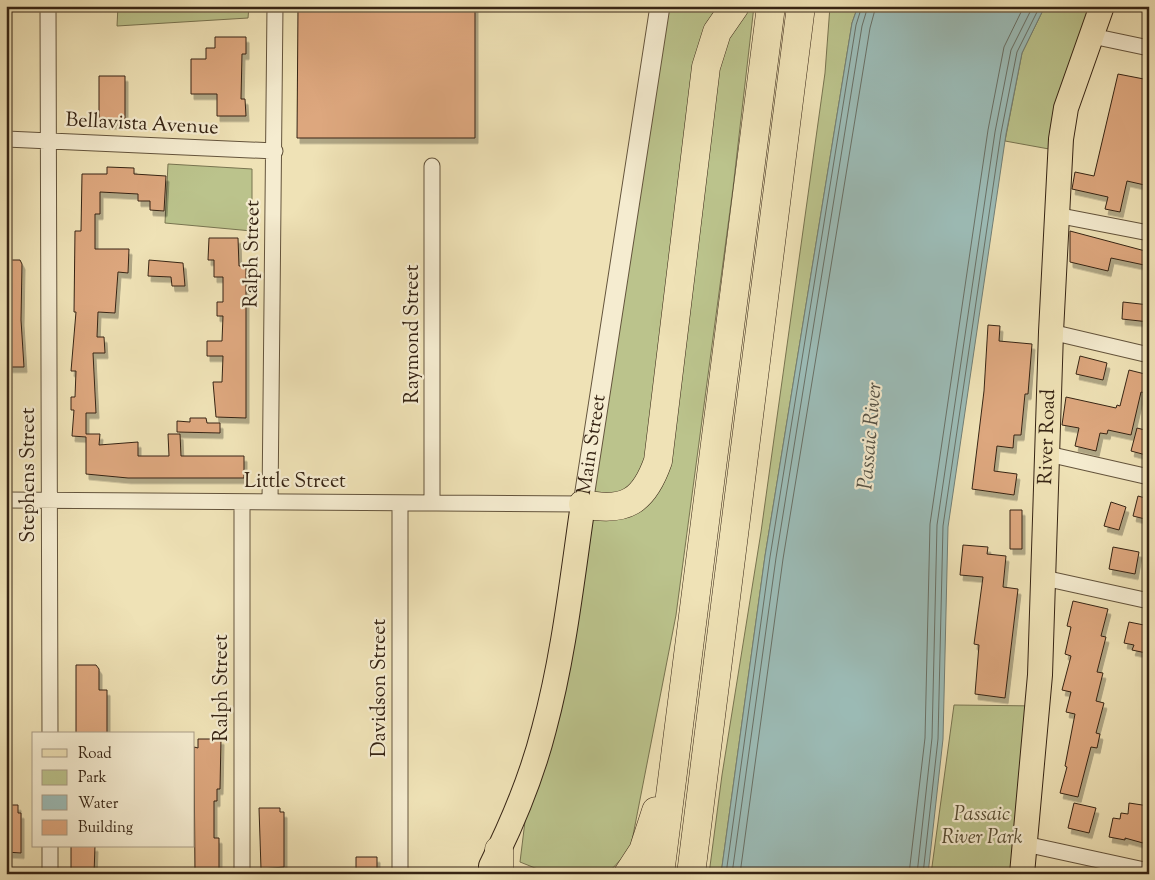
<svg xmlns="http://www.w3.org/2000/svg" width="1155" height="880" viewBox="0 0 1155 880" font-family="'Sorts Mill Goudy',serif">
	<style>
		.green { fill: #bbc38c; stroke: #787450 }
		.water { fill: #9cbcb7; stroke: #737f76 }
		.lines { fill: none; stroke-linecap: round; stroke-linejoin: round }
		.shore { stroke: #697066; stroke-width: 1 }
		.building { fill: #dda77e; stroke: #362414; filter: url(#shadow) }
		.minor-casing { stroke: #64543c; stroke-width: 17 }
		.tertiary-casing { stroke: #64543c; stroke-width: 21 }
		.primary-casing { stroke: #362414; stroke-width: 26 }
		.motorway-casing { stroke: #362414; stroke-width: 29 }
		.minor { stroke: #f5ecd0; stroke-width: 15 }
		.tertiary { stroke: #f5ecd0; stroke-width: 19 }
		.primary { stroke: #efe2b6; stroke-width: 24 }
		.motorway { stroke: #efe2b6; stroke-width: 28 }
		.labels { text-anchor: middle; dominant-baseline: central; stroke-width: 4.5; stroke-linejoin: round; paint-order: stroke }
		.street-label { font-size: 20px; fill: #362414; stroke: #f5ecd0 }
		.park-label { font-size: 20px; font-style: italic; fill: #574c32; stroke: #f5ecd0 }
		.water-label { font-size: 21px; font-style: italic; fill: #555245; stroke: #f5ecd0 }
	</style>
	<defs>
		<filter id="shadow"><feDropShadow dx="3" dy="5.5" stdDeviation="0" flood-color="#0004"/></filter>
	</defs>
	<rect width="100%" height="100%" fill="#efe2b6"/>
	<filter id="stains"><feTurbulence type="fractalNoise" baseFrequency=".004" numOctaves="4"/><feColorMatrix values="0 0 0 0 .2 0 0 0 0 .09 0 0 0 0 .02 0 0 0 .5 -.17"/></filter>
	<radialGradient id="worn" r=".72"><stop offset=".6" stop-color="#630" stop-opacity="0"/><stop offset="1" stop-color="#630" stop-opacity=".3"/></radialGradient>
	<path class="green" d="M 118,6 L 249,6 L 248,18 L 117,26 Z
		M 665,6 L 754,6 L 733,188 L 676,615 L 629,856 L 627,853 L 607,874 L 550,874 L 520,862 L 527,805 Z
		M 830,6 L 858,6 L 852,23 L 765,556 L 721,874 L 709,874 L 722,775 L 761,532 L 825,73 Z
		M 1045,6 L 1102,6 L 1060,151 L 1005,141 L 1022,53 Z
		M 168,164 L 252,169 L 252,231 L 165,223 Z
		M 954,705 L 1038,706 L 1022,874 L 931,874 Z"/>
	<path class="water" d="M 858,6 L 1045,6 L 1022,53 L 1006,134 L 948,527 L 943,739 L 928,874 L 721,874 L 765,556 L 852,23 Z"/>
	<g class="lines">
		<path class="shore" d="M 726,874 L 770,557 L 856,25 L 862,6
			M 732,874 L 776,558 L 862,26 L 868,6
			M 740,874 L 783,559 L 870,28 L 876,6
			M 909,874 L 925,738 L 930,524 L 988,130 L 1004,47 L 1024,6
			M 917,874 L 932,738 L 937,525 L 995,132 L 1011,50 L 1033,6
			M 923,874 L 938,739 L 943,526 L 1001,133 L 1017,52 L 1040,6"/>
	</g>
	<path class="building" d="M 298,6 L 475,6 L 475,138 L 297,138 Z
		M 215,37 L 246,37 L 246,54 L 242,54 L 241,99 L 245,99 L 246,116 L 217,116 L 217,94 L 191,94 L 191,59 L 206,59 L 206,48 L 215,48 Z
		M 1118,74 L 1149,80 L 1149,138 L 1145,159 L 1149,160 L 1149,186 L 1127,181 L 1120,212 L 1105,209 L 1108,197 L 1072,189 L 1075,172 L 1094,176 Z
		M 99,76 L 125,76 L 125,124 L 99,123 Z
		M 107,167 L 134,168 L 134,174 L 166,176 L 164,211 L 150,210 L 150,201 L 138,201 L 138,194 L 100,192 L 100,214 L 95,214 L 95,249 L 129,249 L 128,273 L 118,272 L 115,313 L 98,312 L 97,337 L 104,337 L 105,353 L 93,353 L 96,413 L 86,413 L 86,434 L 100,434 L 99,445 L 138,442 L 138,456 L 169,456 L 168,434 L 180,434 L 181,456 L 244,456 L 244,478 L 128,478 L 86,474 L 86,437 L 72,436 L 74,410 L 71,410 L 71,397 L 75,397 L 76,371 L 71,371 L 76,312 L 74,312 L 75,231 L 81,231 L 82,174 L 107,174 Z
		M 1070,231 L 1149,252 L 1149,266 L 1111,258 L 1108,271 L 1070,262 Z
		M 209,238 L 238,238 L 239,266 L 246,266 L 246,418 L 216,417 L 213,382 L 222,382 L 223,356 L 207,356 L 207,341 L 222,341 L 223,316 L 217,316 L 217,302 L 223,302 L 223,277 L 214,277 L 214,260 L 208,260 Z
		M 6,260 L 20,260 L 22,264 L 21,320 L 24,367 L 6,367 Z
		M 149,260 L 183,263 L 185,286 L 172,286 L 171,277 L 148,276 Z
		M 1123,302 L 1149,305 L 1149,322 L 1122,319 Z
		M 988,325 L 1000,326 L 999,341 L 1032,344 L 1028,394 L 1025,394 L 1021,435 L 1014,435 L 1013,448 L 997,446 L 994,471 L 1017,474 L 1014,495 L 972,489 L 984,391 Z
		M 1080,356 L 1107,363 L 1103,380 L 1076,374 Z
		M 1129,370 L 1149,375 L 1149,394 L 1141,392 L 1131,435 L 1108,430 L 1107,434 L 1100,433 L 1096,451 L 1075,446 L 1079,428 L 1062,425 L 1066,397 L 1116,408 L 1117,405 L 1120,406 Z
		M 190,418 L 206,418 L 207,423 L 220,423 L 220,433 L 177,432 L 177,421 L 190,422 Z
		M 1137,428 L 1149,431 L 1146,455 L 1131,451 Z
		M 1138,496 L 1149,499 L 1149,520 L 1133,516 Z
		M 1111,502 L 1126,507 L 1119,530 L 1104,526 Z
		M 1010,510 L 1022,510 L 1022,549 L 1010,549 Z
		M 963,545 L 988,547 L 987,554 L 1006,556 L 1003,587 L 1018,589 L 1005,698 L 975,694 L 979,645 L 974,644 L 983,577 L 960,575 Z
		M 1113,547 L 1139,552 L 1135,574 L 1109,569 Z
		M 1073,601 L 1108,609 L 1101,636 L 1106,637 L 1097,672 L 1103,673 L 1096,701 L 1104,703 L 1096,733 L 1100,734 L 1097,748 L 1091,747 L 1078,797 L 1060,793 L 1067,767 L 1065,766 L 1075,714 L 1066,712 L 1071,692 L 1062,690 L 1071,656 L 1065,654 L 1071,627 L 1067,626 Z
		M 1129,622 L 1149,626 L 1149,648 L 1146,653 L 1132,650 L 1134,645 L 1124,643 Z
		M 76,665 L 96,665 L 99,669 L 99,690 L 107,690 L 107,734 L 76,734 Z
		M 198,739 L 221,739 L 220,789 L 217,789 L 217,801 L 214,801 L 214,838 L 219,838 L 219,874 L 195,874 L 194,747 L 198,748 Z
		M 1074,803 L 1096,808 L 1089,833 L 1068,828 Z
		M 1129,803 L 1149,806 L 1149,822 L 1143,843 L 1125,838 L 1125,840 L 1109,837 L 1113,818 L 1120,819 L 1121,813 L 1128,814 Z
		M 6,805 L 18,805 L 18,813 L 21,813 L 21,853 L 6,852 Z
		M 259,808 L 280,808 L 280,812 L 284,812 L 284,867 L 261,869 Z
		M 71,846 L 95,846 L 94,874 L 75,874 L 75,871 L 71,871 Z
		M 356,857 L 377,857 L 377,870 L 356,870 Z"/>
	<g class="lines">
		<g class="minor-casing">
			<path id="minor" d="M 48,6 L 50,734
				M 1092,36 L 1149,48
				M 6,139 L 275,151
				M 1056,215 L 1149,233
				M 1051,332 L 1149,355
				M 1048,454 L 1149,477
				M 6,500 L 583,504
				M 270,502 L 275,6
				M 432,502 L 432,166
				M 1044,578 L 1149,601
				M 1025,844 L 1149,871
				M 50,846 L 50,874
				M 242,874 L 242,502
				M 400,874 L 400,503"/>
		</g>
		<g class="tertiary-casing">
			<g id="tertiary">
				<path id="s1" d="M 583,504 L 660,6"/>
			</g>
		</g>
		<g class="primary-casing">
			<g id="primary">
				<path d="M 491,866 C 513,822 532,776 544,729 C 564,655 572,579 583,504"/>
				<path id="s2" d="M 1022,874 L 1040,675 L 1051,332 L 1061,139 L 1066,108 L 1102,6"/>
			</g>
		</g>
		<g class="motorway-casing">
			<path id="motorway" d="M 583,504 C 626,513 644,501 658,461 L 706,67 L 717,32 L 735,6
				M 499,874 L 499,850
				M 628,874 L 643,851 L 656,811
				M 660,874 L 771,6
				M 691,874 L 801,6"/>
		</g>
		<use href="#minor" class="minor"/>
		<use href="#tertiary" class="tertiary"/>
		<use href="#primary" class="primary"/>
		<use href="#motorway" class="motorway"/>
	</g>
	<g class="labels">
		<g class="street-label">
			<text transform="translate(142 125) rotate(3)">Bellavista Avenue</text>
			<text transform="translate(253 254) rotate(-89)">Ralph Street</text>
			<text transform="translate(413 334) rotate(-90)">Raymond Street</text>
			<text stroke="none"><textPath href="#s2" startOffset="438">River Road</textPath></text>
			<text stroke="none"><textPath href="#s1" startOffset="60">Main Street</textPath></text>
			<text transform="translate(29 475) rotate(-90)">Stephens Street</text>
			<text x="295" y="482">Little Street</text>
			<text transform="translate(222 688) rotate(-90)">Ralph Street</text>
			<text transform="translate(380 688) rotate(-90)">Davidson Street</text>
		</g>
		<g class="park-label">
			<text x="982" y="815">Passaic<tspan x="982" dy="23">River Park</tspan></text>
		</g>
		<g class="water-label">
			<text transform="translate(871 436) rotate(-85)">Passaic River</text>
		</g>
	</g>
	<rect width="1155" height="880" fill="none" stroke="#efe2b6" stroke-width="25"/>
	<rect x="8" y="8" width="1140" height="865" fill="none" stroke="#362414" stroke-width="2.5"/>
	<rect x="12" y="12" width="1130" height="855" fill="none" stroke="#362414"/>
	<rect x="32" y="732" width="162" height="115" fill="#f5ecd0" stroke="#a99c85"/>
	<rect x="42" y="749" width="25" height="8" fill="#efe2b6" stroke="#a99c85"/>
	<text x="78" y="758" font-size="15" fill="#362414">Road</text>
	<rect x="42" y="770" width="25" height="15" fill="#bbc38c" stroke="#a99c85"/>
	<text x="78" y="782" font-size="15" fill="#362414">Park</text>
	<rect x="42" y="795" width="25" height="15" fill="#9cbcb7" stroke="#a99c85"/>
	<text x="78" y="808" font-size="15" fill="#362414">Water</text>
	<rect x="42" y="820" width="25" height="15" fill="#dda77e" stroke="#a99c85"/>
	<text x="78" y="832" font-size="15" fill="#362414">Building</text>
	<rect width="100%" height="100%" filter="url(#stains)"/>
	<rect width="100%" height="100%" fill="url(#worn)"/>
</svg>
